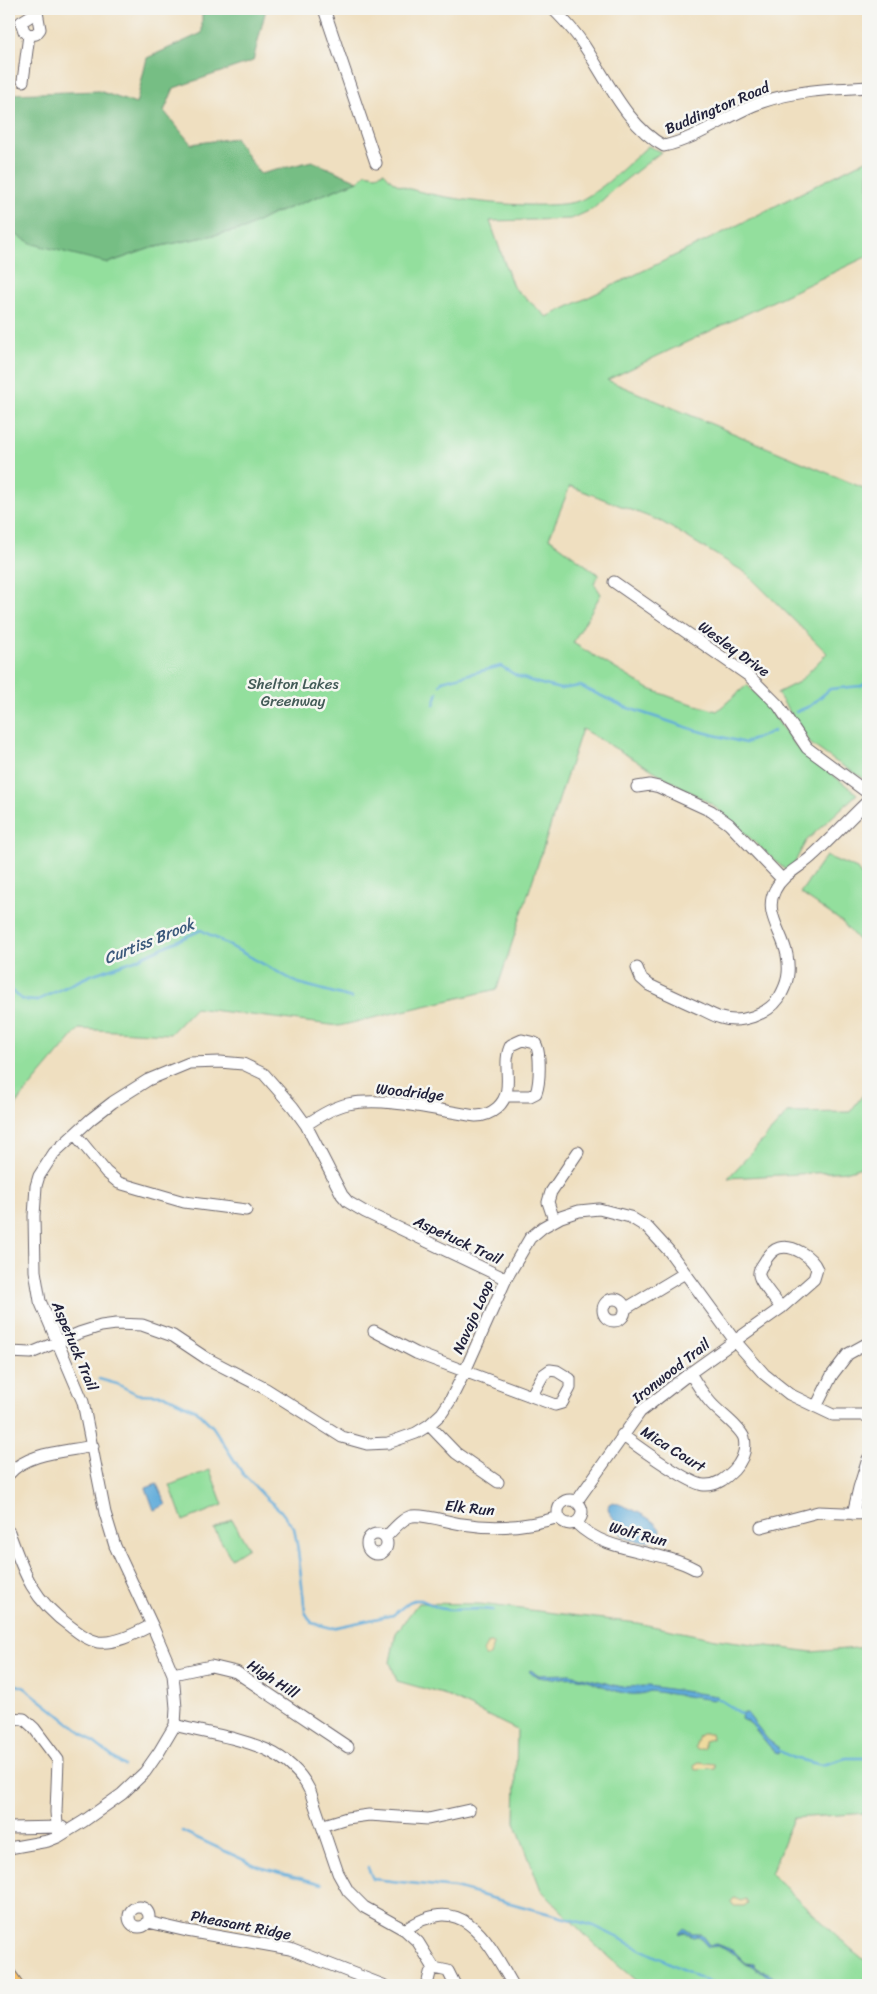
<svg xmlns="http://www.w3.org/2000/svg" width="877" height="1994" viewBox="0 0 877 1994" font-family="Sriracha,sans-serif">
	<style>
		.green { fill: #93df9d; stroke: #5a806c }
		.forest { fill: #76be84; stroke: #4c7060 }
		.sand { fill: #eeda9e; stroke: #887e6c }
		.water { fill: #61acda; stroke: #42678a }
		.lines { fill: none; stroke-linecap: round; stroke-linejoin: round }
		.stream { stroke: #61acda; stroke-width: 2.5 }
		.minor-casing { stroke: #6a646a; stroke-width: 13 }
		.major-casing { stroke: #6a646a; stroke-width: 16 }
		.minor { stroke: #fff; stroke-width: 11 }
		.major { stroke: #f6c06b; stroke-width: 14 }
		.labels { text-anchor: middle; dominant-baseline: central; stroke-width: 5; stroke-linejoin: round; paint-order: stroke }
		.street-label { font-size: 15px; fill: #22223b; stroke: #f6f6f2 }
		.park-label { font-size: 15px; fill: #445b58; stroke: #f6f6f2 }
		.water-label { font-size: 16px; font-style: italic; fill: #3b597b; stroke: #f6f6f2 }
	</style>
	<rect width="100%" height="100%" fill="#f6f6f2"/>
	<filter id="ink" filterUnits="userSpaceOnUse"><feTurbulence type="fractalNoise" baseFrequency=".02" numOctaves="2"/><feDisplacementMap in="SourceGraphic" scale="10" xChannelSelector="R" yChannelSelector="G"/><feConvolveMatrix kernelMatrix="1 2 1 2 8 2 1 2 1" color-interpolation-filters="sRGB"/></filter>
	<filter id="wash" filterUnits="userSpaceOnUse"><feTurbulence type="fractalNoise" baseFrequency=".0096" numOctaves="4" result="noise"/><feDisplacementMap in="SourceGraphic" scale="20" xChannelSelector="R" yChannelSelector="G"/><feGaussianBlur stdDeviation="1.12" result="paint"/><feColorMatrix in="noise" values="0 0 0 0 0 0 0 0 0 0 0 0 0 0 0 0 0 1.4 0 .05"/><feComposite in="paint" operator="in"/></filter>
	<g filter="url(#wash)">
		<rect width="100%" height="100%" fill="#efdfc0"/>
		<path class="green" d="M 648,146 L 661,152 L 614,189 L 593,209 L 571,219 L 490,221 L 513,287 L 547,317 L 722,233 L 868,159 L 868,256 L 607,380 L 868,490 L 868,781 L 835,761 L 811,744 L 777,693 L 799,682 L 827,653 L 746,573 L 662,522 L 570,486 L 549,538 L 599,575 L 594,583 L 601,594 L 573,643 L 649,689 L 679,700 L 717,711 L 747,685 L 763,701 L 796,746 L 857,794 L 806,841 L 789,873 L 713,805 L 582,729 L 497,989 L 339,1026 L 195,1008 L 170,1034 L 79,1029 L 19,1100 L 9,1122 L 9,231 L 108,263 L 151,248 L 244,229 L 271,215 L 358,181 L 366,173 L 376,175 L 384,172 C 388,176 391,181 395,183 C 423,199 555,214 583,199 C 606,187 629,163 648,146 Z
			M 826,856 L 857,869 L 868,885 L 868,951 L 841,921 L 800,893 Z
			M 868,1088 L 868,1165 L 849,1171 L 728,1178 L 788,1113 L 850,1112 Z
			M 210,1470 L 223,1505 L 183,1521 L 170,1485 Z
			M 232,1519 L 248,1547 L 231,1558 L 214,1529 Z
			M 418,1603 L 480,1604 L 637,1623 L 716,1639 L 812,1652 L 868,1647 L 868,1813 L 793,1818 L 771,1874 L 850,1948 L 868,1963 L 868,1985 L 642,1985 L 594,1944 L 541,1890 L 515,1822 L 517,1730 L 443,1694 L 397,1681 L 390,1662 L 396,1633 Z"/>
		<path class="forest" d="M 202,9 L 266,9 L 253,61 L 174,88 L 164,111 L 191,144 L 235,138 L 260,174 L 312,161 L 358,181 L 271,215 L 244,229 L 151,248 L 108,263 L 33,244 L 9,231 L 9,94 L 99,91 L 136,104 L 147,58 L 202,33 Z"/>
		<path class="sand" d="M 490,1643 L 493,1644 L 490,1656 L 485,1656 L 483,1651 L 487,1644 Z
			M 702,1734 L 711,1734 L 712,1739 L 704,1741 L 704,1748 L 697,1750 L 695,1747 L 699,1736 Z
			M 699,1762 L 714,1764 L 715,1768 L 695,1769 L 694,1765 Z
			M 734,1898 L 741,1901 L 746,1899 L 748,1903 L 744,1906 L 733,1906 L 731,1902 Z"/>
		<path class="water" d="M 157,1484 L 166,1505 L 154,1510 L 146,1488 Z
			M 613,1502 C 625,1506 659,1519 661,1533 C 653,1544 632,1543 622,1535 C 617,1531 618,1526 615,1521 C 612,1514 606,1512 609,1504 Z
			M 531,1670 L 537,1675 L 570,1674 L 622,1687 L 648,1686 L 717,1696 L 718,1697 L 713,1700 L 650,1691 C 626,1702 601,1682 578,1678 C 564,1676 537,1683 529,1671 Z
			M 742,1713 L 747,1713 L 768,1740 L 779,1748 L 779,1754 L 775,1753 L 751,1724 L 741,1719 Z
			M 684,1928 L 692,1934 L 701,1934 L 709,1945 L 717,1944 L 734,1951 L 746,1963 L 754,1964 L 757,1968 L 772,1975 L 783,1985 C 779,1983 755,1968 753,1966 L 749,1964 L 747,1965 L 735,1954 L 718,1946 L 708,1947 L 698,1936 L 693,1937 L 684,1932 L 680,1934 L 679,1933 Z"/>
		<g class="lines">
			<path class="stream" d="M 440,685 L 442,681 L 501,666 L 517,676 L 534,682 L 560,689 L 580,686 L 625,707 L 695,730 L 745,743 L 774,731
				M 434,705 L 438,692
				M 796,712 L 810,706 L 830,689 L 861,686 L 868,682
				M 9,989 L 23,1000 L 36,1001 L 91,975 L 135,960 L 201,930 L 298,983 L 352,998
				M 99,1379 L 117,1384 L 137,1394 L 164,1395 L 196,1410 L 213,1427 L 243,1474 L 266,1498 L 280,1510 L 294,1528 L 298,1550 L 305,1612 L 312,1623 L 332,1628 L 393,1615 L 409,1602 L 414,1600 L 421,1600 L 439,1608 L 450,1610 L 481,1609 L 493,1610
				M 9,1682 L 25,1688 L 124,1766
				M 715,1697 L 742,1714
				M 778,1750 L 793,1758 L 822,1765 L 846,1758 L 868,1758
				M 182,1831 L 259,1867 L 322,1884
				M 368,1868 L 373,1879 L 455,1888 L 594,1926 L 715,1985"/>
		</g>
	</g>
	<g filter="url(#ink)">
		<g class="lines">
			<g class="minor-casing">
				<path id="minor" d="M 324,9 L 376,163
					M 553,9 C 563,19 573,29 581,41 C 605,75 626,126 664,146 C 700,138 728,114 762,102 C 798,90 831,89 868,87
					M 37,12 L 21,22 L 24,31 L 29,35 L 36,34 L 40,29 L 37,12 L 38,9
					M 23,81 L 29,35
					M 614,582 L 749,676 L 778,705 L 807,748 L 868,793
					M 637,787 L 650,785 L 659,787 L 711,811 L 729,824 L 782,879
					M 637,968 L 641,978 L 649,985 C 666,993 683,1001 701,1009 C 707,1012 714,1016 721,1018 C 741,1024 767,1015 779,998 C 788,983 790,972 787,955 C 783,933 763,912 775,890 C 782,875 799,868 811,857 C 831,839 849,819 868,801
					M 306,1125 C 319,1116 333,1107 348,1104 C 384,1096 439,1111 476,1116 C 484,1116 491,1113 497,1108 C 517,1090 500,1065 511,1045 L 522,1040 L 535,1043 C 541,1051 540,1083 536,1093 L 530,1096 L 507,1096
					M 75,1134 L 106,1172 L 119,1183 L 184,1202 L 246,1210
					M 554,1220 L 548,1202 L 551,1192 L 578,1152
					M603 1310a11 11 0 1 1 22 0a11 11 0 1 1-22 0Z
					M 625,1309 L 685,1273
					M 374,1331 L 416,1353 L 555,1405 L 562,1403 L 570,1388 L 570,1379 L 557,1371 L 550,1370 L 543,1375 L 532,1395
					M 9,1352 L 31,1353 L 79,1333 L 101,1326 L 116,1324 L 142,1325 L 173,1336 L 206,1358 L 266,1389 L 342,1437 L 367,1444 L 388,1443 L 416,1433 L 429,1425 L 442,1413 L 450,1401 L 465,1371 L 506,1279 L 530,1238 L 543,1227 L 561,1217 L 579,1211 L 599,1209 L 630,1217 L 648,1228 L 669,1251 L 735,1341 L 764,1374 L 789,1394 L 833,1415 L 868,1415
					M 816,1407 L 832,1375 L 848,1354 L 868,1343
					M 429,1425 L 456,1453 L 498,1482
					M 622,1435 C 637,1446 689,1484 704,1485 C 717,1486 726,1478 734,1470 C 742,1461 747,1451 744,1438 C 740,1427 718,1412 710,1402 C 702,1393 696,1383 690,1373
					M 9,1474 C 28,1452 65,1452 93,1446
					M558 1512a12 12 0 1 1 24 0a12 12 0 1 1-24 0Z
					M 577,1501 L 640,1412 L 690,1373 L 781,1308 L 814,1279 L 817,1269 C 812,1257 793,1244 779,1248 C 772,1250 768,1256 765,1261 C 762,1266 758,1270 759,1275 C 760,1283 776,1300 781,1308
					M 853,1514 L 859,1488 L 868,1459
					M 576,1523 C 608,1555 657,1548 695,1569
					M 761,1527 L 818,1512 L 868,1514
					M 9,1532 C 24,1574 33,1600 71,1627 C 79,1633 87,1640 98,1642 C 117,1644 136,1633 152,1625
					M367 1544a10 10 0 1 1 20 0a10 10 0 1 1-20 0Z
					M 385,1538 C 392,1531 402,1518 412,1516 C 425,1514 448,1522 462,1524 C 494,1529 527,1527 559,1517
					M 173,1674 L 211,1666 L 236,1672 L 348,1747
					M 9,1718 L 24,1719 L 34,1728 L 58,1760 L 56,1812 L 58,1837
					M 175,1725 C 223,1739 285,1739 310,1791 L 338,1873 L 348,1891 L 364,1907 L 405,1930 L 418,1942 L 434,1968
					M 324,1825 L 347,1818 L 369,1815 L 428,1819 L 469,1810
					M 9,1828 L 62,1827
					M 9,1848 L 48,1841 L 58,1837 L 84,1821 L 122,1794 L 145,1772 L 159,1752 L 175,1725 L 176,1708 L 173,1674 L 152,1625 L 115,1546 L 105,1513 L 83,1402 L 40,1301 L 35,1271 L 34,1216 L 36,1186 L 39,1176 L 54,1153 L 91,1119 L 113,1102 L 148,1080 L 189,1063 L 220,1062 L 243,1064 L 264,1074 L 293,1107 L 306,1125 L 342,1195 L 348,1202 L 365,1212 L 506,1279
					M129 1917a10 10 0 1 1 20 0a10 10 0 1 1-20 0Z
					M 148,1922 L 187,1931 L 290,1949 L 383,1985
					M 405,1930 C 462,1889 488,1941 513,1985
					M 434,1968 L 448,1971 L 455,1985
					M 427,1985 L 430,1973 L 434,1968"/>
			</g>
			<g class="major-casing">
				<path id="major" d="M 9,1975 L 16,1985"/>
			</g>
			<use href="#minor" class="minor"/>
			<use href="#major" class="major"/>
		</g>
	</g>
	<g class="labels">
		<g class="street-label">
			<text transform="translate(717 108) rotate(-23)">Buddington Road</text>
			<text transform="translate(734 649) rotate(36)">Wesley Drive</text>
			<text transform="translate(410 1092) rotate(6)">Woodridge</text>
			<text transform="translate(458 1240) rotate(25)">Aspetuck Trail</text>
			<text transform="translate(473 1317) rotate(-66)">Navajo Loop</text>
			<text transform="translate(75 1346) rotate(67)">Aspetuck Trail</text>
			<text transform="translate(671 1371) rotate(-38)">Ironwood Trail</text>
			<text transform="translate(673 1449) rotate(32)">Mica Court</text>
			<text transform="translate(470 1508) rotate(6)">Elk Run</text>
			<text transform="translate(638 1534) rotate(15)">Wolf Run</text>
			<text transform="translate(273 1679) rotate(33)">High Hill</text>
			<text transform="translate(241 1925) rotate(11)">Pheasant Ridge</text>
		</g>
		<g class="park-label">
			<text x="293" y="684">Shelton Lakes<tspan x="293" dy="17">Greenway</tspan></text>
		</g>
		<g class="water-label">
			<text transform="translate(149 941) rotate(-22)">Curtiss Brook</text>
		</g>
	</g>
	<rect width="877" height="1994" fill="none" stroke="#f6f6f2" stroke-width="30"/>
</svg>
